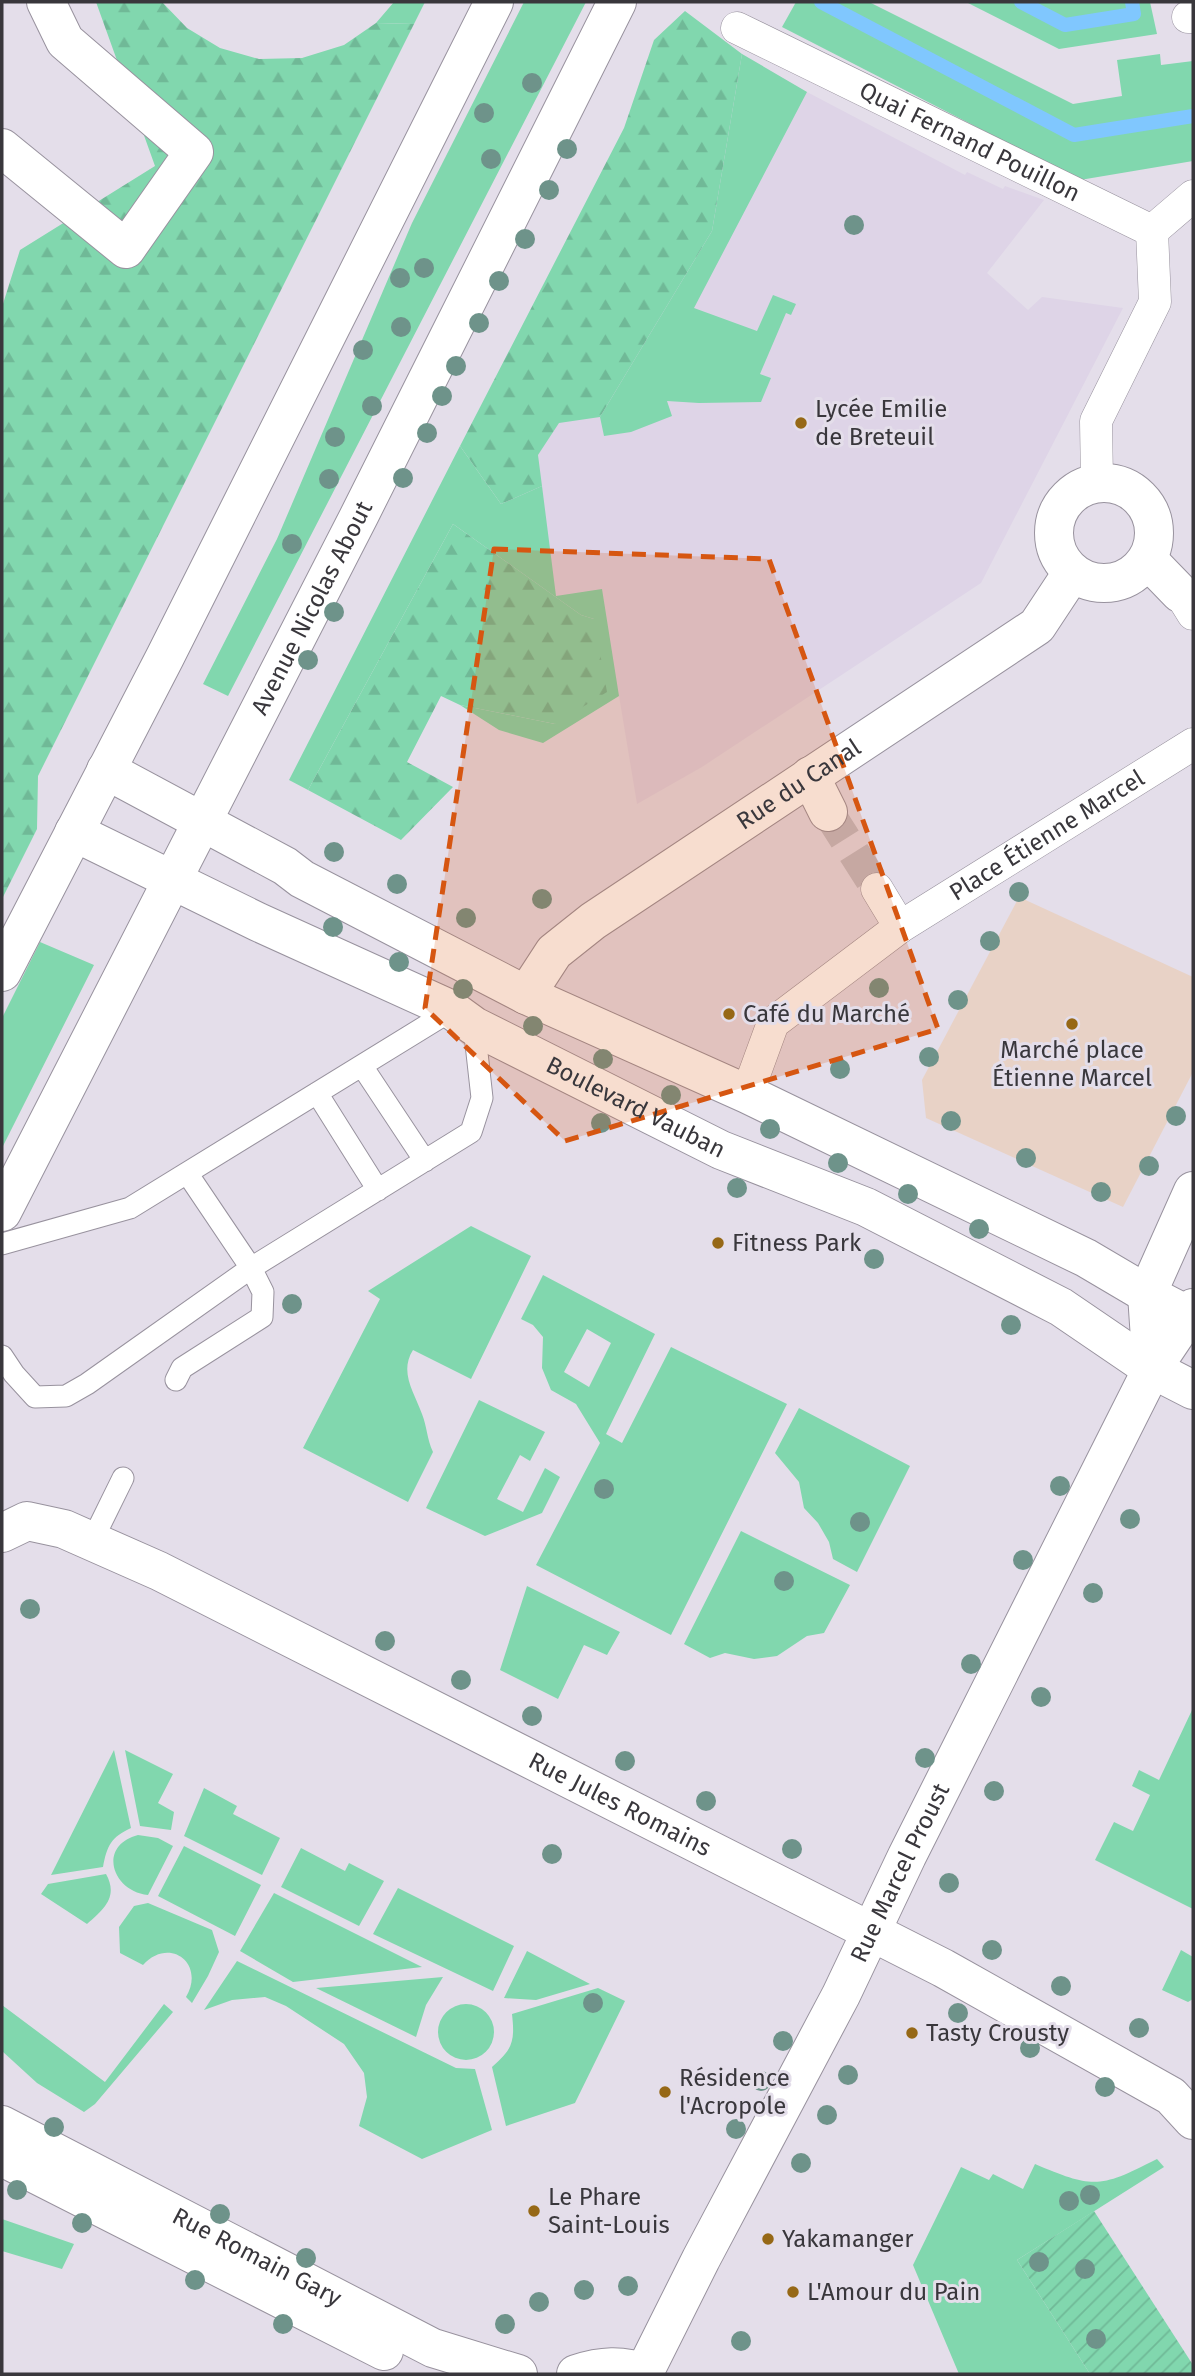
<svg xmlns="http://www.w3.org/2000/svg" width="1195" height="2376" viewBox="0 0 1195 2376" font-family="'Fira Sans',sans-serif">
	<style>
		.commercial { fill: #e8d2c6 }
		.built { fill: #ded4e7 }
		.green { fill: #81d7ae; fill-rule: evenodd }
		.forest { fill: url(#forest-firs) }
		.garden { fill: url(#garden-furrows) }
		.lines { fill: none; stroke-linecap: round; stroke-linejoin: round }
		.stream { stroke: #80c7fe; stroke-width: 14 }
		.pedestrian-tunnel { stroke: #c2bdc7; stroke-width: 32; stroke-dasharray: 32 16; stroke-linecap: butt }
		.service-casing { stroke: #98929e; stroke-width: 23 }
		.pedestrian-casing { stroke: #98929e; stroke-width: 33 }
		.minor-casing { stroke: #98929e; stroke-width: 40 }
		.tertiary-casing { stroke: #98929e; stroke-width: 40 }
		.secondary-casing { stroke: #98929e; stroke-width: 40 }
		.service { stroke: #fff; stroke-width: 21 }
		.pedestrian { stroke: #fff; stroke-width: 32 }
		.minor { stroke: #fff; stroke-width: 38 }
		.tertiary { stroke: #fff; stroke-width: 38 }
		.secondary { stroke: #fff; stroke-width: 38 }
		.tree { fill: #6e938a }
		.marked { fill: #d65611; fill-opacity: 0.2; stroke: #d65611; stroke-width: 5; stroke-dasharray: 14 9; stroke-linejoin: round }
		.poi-dot { fill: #966816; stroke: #e4deea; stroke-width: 2.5 }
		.labels { text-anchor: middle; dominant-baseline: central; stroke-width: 6; stroke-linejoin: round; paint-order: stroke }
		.street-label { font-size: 24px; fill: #39373c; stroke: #e4deea }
		.poi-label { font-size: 24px; fill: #39373c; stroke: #e4deea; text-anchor: start }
	</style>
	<defs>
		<pattern id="forest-firs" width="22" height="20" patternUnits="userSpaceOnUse" patternTransform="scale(1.75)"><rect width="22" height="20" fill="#81d7ae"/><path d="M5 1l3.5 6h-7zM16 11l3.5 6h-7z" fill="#70b997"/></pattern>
		<pattern id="garden-furrows" width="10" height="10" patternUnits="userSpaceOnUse" patternTransform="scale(1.75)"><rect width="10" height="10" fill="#81d7ae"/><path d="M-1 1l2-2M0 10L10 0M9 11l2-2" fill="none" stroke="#70b997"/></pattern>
	</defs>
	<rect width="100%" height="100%" fill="#e4deea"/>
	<path class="commercial" d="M 1019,897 L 1193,977 L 1193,1072 L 1123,1207 L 926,1118 L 922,1080 Z"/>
	<path class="built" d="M 742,54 L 807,92 L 965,175 L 967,172 L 1003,189 L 1005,186 L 1044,200 L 987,273 L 1028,310 L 1042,297 L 1123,308 L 981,583 L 702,767 L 637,804 L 619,696 L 482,545 L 553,392 Z"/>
	<path class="green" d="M 394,2 L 425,2 L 414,24 L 376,23 Z
		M 524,2 L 586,2 L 228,696 L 203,684 L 277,539 L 412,223 Z
		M 796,2 L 869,2 L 1073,104 L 1122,96 L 1117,60 L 1160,54 L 1161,65 L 1193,61 L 1193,161 L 1080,180 L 782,27 Z
		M 966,2 L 1150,2 L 1157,34 L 1059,49 Z
		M 742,54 L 807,92 L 694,308 L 757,331 L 773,295 L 796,304 L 791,315 L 786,313 L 760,374 L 771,378 L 761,402 L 699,403 L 667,401 L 672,416 L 631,432 L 604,436 L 600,417 L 712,231 Z
		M 460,446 L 501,504 L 542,486 L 556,596 L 602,589 L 619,696 L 543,743 L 499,730 L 460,705 L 555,724 L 594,619 L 581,615 L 453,524 L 308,790 L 289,780 Z
		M 40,942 L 94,965 L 2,1148 L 2,1018 Z
		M 471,1226 L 531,1256 L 471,1379 L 413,1350 C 399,1372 414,1392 422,1414 C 427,1427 427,1439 433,1452 L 408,1502 L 303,1448 L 380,1299 L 368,1291 Z
		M 543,1275 L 655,1334 L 606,1434 L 622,1443 L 671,1347 L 787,1404 L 671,1635 L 536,1565 L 600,1443 L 576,1404 L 551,1390 L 542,1368 L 543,1337 L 533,1325 L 521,1319 ZM 587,1329 L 611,1343 L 589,1387 L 564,1372 Z
		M 479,1400 L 545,1432 L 530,1461 L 520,1455 L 497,1499 L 523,1512 L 545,1468 L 560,1477 L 542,1513 L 485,1536 L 426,1508 Z
		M 799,1408 L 910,1466 L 857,1572 L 833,1559 L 829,1542 L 818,1523 L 804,1508 L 799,1482 L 775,1453 Z
		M 741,1531 L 850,1585 L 824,1633 L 807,1636 L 777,1656 L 754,1659 L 725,1653 L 710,1658 L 684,1644 Z
		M 527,1586 L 620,1632 L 607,1655 L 584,1645 L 558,1699 L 500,1670 Z
		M 1193,1708 L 1193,1909 L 1095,1860 L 1114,1822 L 1133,1831 L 1150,1795 L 1132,1786 L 1139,1770 L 1159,1780 Z
		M 114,1750 L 131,1828 C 111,1837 107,1846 103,1867 L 51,1875 Z
		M 125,1750 L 173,1774 L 158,1803 L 174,1812 L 171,1830 L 140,1826 Z
		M 204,1788 L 237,1806 L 233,1814 L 280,1838 L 262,1875 L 184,1836 Z
		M 138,1835 L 158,1838 L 173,1846 L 148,1895 C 112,1891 97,1846 138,1835 Z
		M 184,1846 L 261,1885 L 235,1936 L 158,1896 Z
		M 301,1848 L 345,1871 L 349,1863 L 384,1881 L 359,1926 L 281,1887 Z
		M 106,1874 C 119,1897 103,1910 87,1924 L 41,1894 L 48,1884 Z
		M 398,1888 L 514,1946 L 493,1991 L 373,1934 Z
		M 274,1893 L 422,1967 L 293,1982 L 240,1951 Z
		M 148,1903 L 212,1930 L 219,1952 L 208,1976 L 192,2003 L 186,1997 C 206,1963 169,1936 143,1965 L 120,1953 L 119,1927 L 134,1906 Z
		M 1181,1950 L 1193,1957 L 1193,1999 L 1188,2002 L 1162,1990 Z
		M 527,1951 L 590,1984 L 536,2000 L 504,1998 Z
		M 237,1961 L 456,2068 L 475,2069 L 492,2130 L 422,2159 L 359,2126 L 367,2097 L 364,2073 L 344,2044 L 286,2006 L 265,1997 L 232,2000 L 204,2010 Z
		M 443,1977 L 426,2005 L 416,2037 L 316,1988 Z
		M 598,1988 L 625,2001 L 575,2103 L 506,2126 L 492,2067 C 513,2049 515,2041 512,2014 Z
		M 164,2004 L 173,2012 L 95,2104 L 84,2112 L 37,2083 L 2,2051 L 2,2005 L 105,2082 Z
		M438 2032a28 28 0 1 1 56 0a28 28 0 1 1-56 0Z
		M 1157,2159 L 1164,2167 L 1017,2260 L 1090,2374 L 959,2374 L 913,2265 L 961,2167 L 989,2180 L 993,2174 L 1023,2189 L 1035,2164 C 1094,2189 1100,2188 1157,2159 Z
		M 2,2219 L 74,2244 L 62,2269 L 2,2251 Z"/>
	<path class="forest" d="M 96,2 L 162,2 L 187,28 L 220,48 L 259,59 L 302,58 L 344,45 L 376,23 L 414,24 L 38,776 L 37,829 L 2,899 L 2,307 L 20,250 L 155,166 Z
		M 685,11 L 742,54 L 712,231 L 600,417 L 559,423 L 538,455 L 542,486 L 501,504 L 460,446 L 624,128 L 654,40 Z
		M 453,524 L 581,615 L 594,619 L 607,692 L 555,724 L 460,705 L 441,696 L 407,762 L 453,787 L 401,840 L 308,790 Z"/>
	<path class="garden" d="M 1094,2211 L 1193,2365 L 1193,2374 L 1090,2374 L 1017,2260 Z"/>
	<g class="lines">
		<path class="stream" d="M 821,2 L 1074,135 L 1193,116
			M 1021,2 L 1065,25 L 1134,14 L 1132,2"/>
		<path class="pedestrian-tunnel" d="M 828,812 L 877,889"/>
		<g class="service-casing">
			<path id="service" d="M 362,1066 L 425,1161
				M 317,1093 L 378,1190
				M 2,1244 L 130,1208 L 452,1010
				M 2,1356 L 14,1374 L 35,1397 L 66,1396 L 87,1384 L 251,1268 L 187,1173
				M 176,1380 L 182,1368 L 262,1317 L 263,1292 L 251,1268 L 471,1132 L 482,1098 L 474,1026
				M 92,1541 L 123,1478"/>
		</g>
		<g class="pedestrian-casing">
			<g id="pedestrian">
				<path d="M 1188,17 L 1193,17"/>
				<path id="s1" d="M 737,28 L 1152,231 L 1193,196"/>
				<path d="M 1097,482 L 1096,421 L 1155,302 L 1152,231"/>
				<path d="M 1180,593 L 1193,614"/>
				<path d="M 877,889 L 900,927"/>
				<path id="s2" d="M 747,1094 L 773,1023 L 900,927 L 1193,744"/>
			</g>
		</g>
		<g class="minor-casing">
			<g id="minor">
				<path d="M 2,148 L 126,249 L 194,152 L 65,41 L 46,2"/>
				<circle cx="1104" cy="533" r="50"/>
				<path d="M 1148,560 L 1180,593"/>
				<path d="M 810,776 L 828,812"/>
				<path id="s3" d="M 526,995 L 554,952 L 593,921 L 1037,626 L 1072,573"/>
				<path d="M 1152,1369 L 1147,1294 L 1193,1191"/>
				<path id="s4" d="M 2,1533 L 27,1521 L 64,1529 L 159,1571 L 943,1968 L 1171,2096 L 1193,2120"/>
				<path id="s5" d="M 2,2125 L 433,2348 L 518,2374"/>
				<path d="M 2,2157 L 384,2351"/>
				<path id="s6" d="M 644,2373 L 701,2259 L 841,1995 L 907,1856 L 1152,1369 L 1193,1308"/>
				<path d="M 576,2374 C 601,2366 622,2364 646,2374"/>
			</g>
		</g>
		<g class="tertiary-casing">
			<g id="tertiary">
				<path d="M 106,770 L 285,866 L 302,879 L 526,995 L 747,1094 L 1086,1258 L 1147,1294 L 1193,1318"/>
				<path id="s7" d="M 74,832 L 258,922 L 452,1010 L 474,1026 L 721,1150 L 866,1207 L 1061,1307 L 1152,1369 L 1193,1390"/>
			</g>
		</g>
		<g class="secondary-casing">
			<g id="secondary">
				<path d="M 2,972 L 165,657 L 494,2"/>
				<path id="s8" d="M 2,1212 L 360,514 L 617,2"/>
			</g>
		</g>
		<use href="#service" class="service"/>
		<use href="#pedestrian" class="pedestrian"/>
		<use href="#minor" class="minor"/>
		<use href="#tertiary" class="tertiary"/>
		<use href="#secondary" class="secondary"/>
	</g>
	<g class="tree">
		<circle cx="532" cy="83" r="10"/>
		<circle cx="484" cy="113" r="10"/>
		<circle cx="567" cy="149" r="10"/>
		<circle cx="491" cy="159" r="10"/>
		<circle cx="549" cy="190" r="10"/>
		<circle cx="854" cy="225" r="10"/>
		<circle cx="525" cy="239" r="10"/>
		<circle cx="424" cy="268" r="10"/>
		<circle cx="400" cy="278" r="10"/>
		<circle cx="499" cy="281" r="10"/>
		<circle cx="479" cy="323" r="10"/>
		<circle cx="401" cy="327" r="10"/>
		<circle cx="363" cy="350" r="10"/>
		<circle cx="456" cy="366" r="10"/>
		<circle cx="442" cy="396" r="10"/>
		<circle cx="372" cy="406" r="10"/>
		<circle cx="427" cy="433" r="10"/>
		<circle cx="335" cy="437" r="10"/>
		<circle cx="403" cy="478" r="10"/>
		<circle cx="329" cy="479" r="10"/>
		<circle cx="292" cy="544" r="10"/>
		<circle cx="334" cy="612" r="10"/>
		<circle cx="308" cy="660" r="10"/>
		<circle cx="334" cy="852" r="10"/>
		<circle cx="397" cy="884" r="10"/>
		<circle cx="1019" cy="892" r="10"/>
		<circle cx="542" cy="899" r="10"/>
		<circle cx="466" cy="918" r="10"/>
		<circle cx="333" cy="927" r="10"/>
		<circle cx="990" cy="941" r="10"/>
		<circle cx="399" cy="962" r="10"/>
		<circle cx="879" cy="988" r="10"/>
		<circle cx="463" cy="989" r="10"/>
		<circle cx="958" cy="1000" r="10"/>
		<circle cx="533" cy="1026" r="10"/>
		<circle cx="929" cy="1057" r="10"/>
		<circle cx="603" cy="1059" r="10"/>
		<circle cx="840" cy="1069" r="10"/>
		<circle cx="671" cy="1095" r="10"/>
		<circle cx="1176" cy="1116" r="10"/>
		<circle cx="951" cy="1121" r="10"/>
		<circle cx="601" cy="1123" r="10"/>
		<circle cx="770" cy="1129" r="10"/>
		<circle cx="1026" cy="1158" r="10"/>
		<circle cx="838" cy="1163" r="10"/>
		<circle cx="1149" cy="1166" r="10"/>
		<circle cx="737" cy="1188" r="10"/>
		<circle cx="1101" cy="1192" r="10"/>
		<circle cx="908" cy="1194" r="10"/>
		<circle cx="979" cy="1229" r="10"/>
		<circle cx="874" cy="1259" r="10"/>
		<circle cx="292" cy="1304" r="10"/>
		<circle cx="1011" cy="1325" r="10"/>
		<circle cx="1060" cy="1486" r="10"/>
		<circle cx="604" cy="1489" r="10"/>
		<circle cx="1130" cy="1519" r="10"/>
		<circle cx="860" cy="1522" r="10"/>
		<circle cx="1023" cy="1560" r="10"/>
		<circle cx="784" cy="1581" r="10"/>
		<circle cx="1093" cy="1593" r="10"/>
		<circle cx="30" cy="1609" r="10"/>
		<circle cx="385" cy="1641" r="10"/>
		<circle cx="971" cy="1664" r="10"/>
		<circle cx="461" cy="1680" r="10"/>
		<circle cx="1041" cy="1697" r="10"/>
		<circle cx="532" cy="1716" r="10"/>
		<circle cx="925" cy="1758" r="10"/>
		<circle cx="625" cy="1761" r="10"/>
		<circle cx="994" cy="1791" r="10"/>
		<circle cx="706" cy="1801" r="10"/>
		<circle cx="792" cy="1849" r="10"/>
		<circle cx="552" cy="1854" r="10"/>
		<circle cx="949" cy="1883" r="10"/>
		<circle cx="992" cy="1950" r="10"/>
		<circle cx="1061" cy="1986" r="10"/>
		<circle cx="593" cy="2003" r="10"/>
		<circle cx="958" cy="2013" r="10"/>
		<circle cx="1139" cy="2028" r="10"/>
		<circle cx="783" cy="2041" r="10"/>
		<circle cx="1030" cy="2048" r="10"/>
		<circle cx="848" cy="2075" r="10"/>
		<circle cx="761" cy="2081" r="10"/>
		<circle cx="1105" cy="2087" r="10"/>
		<circle cx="827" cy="2115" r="10"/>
		<circle cx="54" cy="2127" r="10"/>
		<circle cx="736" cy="2129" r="10"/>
		<circle cx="801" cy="2163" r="10"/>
		<circle cx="17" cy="2190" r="10"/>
		<circle cx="1090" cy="2195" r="10"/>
		<circle cx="1069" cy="2201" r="10"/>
		<circle cx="220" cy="2214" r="10"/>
		<circle cx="82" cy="2223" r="10"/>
		<circle cx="306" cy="2258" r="10"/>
		<circle cx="1039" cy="2262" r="10"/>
		<circle cx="1085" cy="2269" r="10"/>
		<circle cx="195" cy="2280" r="10"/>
		<circle cx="628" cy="2286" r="10"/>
		<circle cx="584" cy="2290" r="10"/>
		<circle cx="539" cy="2302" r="10"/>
		<circle cx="283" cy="2324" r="10"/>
		<circle cx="505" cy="2324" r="10"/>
		<circle cx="1096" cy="2339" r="10"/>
		<circle cx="741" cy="2341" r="10"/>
	</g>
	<path class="marked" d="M 494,549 L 769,559 L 938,1029 L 565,1141 L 425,1008 Z"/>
	<g class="poi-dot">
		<circle cx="801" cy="423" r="7"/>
		<circle cx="729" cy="1014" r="7"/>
		<circle cx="1072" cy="1024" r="7"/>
		<circle cx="718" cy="1243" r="7"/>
		<circle cx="912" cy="2033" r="7"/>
		<circle cx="665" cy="2092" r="7"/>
		<circle cx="534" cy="2211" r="7"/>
		<circle cx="768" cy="2239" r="7"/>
		<circle cx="793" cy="2292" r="7"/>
	</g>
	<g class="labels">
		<g class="street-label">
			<text stroke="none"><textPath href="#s1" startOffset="259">Quai Fernand Pouillon</textPath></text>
			<text stroke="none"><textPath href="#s8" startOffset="679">Avenue Nicolas About</textPath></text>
			<text stroke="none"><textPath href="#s3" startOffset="348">Rue du Canal</textPath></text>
			<text stroke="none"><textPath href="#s2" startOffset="408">Place Étienne Marcel</textPath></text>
			<text stroke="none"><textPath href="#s7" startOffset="626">Boulevard Vauban</textPath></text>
			<text stroke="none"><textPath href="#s4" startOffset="686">Rue Jules Romains</textPath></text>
			<text stroke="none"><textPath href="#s6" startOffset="562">Rue Marcel Proust</textPath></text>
			<text stroke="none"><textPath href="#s5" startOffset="287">Rue Romain Gary</textPath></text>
		</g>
		<g class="poi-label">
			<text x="815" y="409">Lycée Emilie<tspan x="815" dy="28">de Breteuil</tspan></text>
			<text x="743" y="1014">Café du Marché</text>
			<text x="1072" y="1050" text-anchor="middle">Marché place<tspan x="1072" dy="28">Étienne Marcel</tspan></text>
			<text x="732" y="1243">Fitness Park</text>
			<text x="926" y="2033">Tasty Crousty</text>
			<text x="679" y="2078">Résidence<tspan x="679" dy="28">l'Acropole</tspan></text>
			<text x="548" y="2197">Le Phare<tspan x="548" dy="28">Saint-Louis</tspan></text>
			<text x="782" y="2239">Yakamanger</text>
			<text x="807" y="2292">L'Amour du Pain</text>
		</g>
	</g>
	<rect width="1195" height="2376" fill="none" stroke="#39373c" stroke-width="7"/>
</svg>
